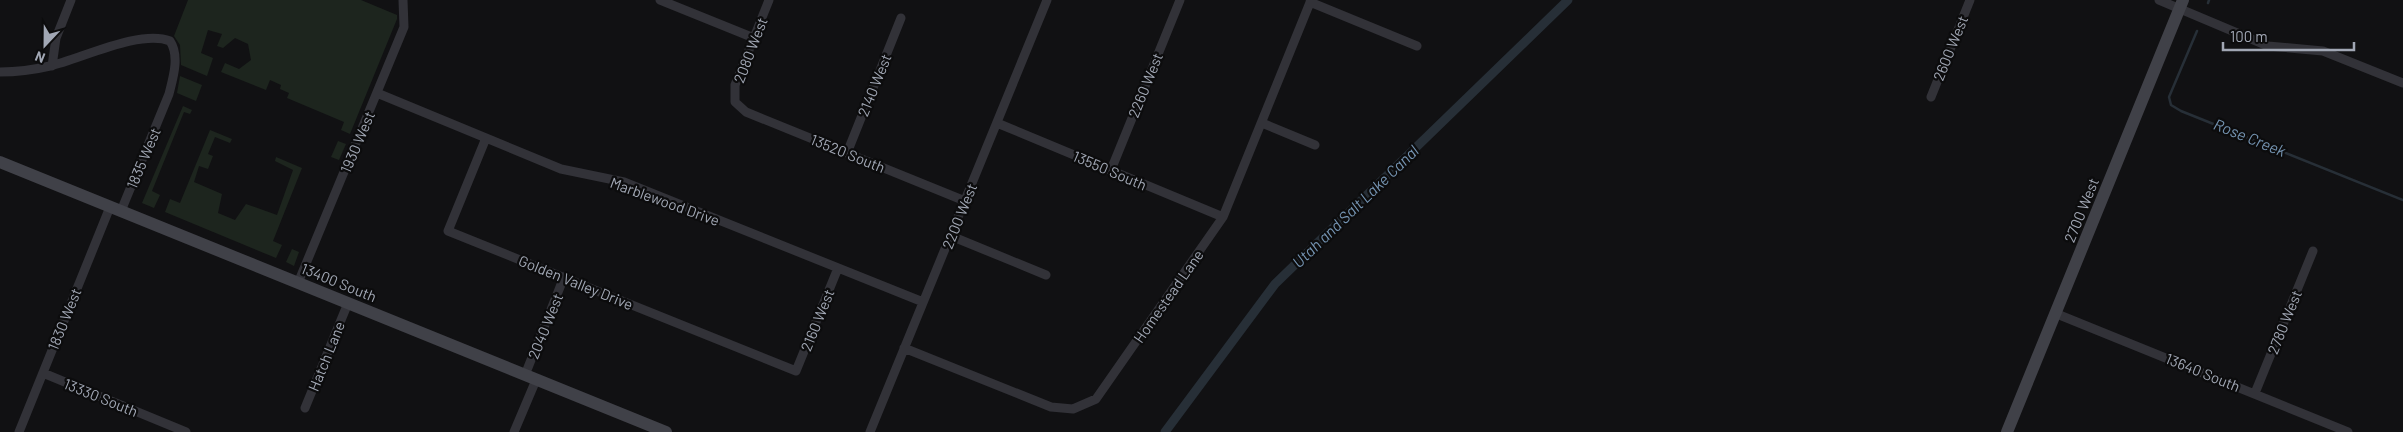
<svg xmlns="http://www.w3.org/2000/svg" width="2403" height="432" viewBox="0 0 2403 432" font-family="Barlow,sans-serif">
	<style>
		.green { fill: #1d251e }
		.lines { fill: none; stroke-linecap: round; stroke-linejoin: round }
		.stream { stroke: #272f37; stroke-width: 2.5 }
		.canal { stroke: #272f37; stroke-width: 9 }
		.street { stroke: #323238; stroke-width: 9 }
		.secondary { stroke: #404148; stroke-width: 12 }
		.labels { text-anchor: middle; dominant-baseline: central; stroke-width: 4.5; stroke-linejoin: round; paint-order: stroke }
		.street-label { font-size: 15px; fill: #a1a7b4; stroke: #0c0c0d }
		.water-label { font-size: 16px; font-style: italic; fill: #7594b2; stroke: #0c0c0d }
	</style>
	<rect width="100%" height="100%" fill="#111113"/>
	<path class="green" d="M 188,0 L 361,0 L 397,15 L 397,19 L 350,134 L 341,130 L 344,122 L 287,98 L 289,93 L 280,89 L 281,85 L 270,80 L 266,90 L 221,72 L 225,63 L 239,69 L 251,60 L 248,44 L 235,38 L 223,48 L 217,46 L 222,34 L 208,30 L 201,53 L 213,58 L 207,76 L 181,65 L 180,45 L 174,36 Z
		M 180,76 L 202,85 L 196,101 L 177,93 Z
		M 183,106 L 192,110 L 190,114 L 184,112 L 152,191 L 160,195 L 154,208 L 142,203 Z
		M 210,130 L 232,139 L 230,143 L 215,137 L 208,154 L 213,156 L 208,169 L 199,166 L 194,182 L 222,194 L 218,213 L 235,220 L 246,204 L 277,215 L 293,170 L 275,161 L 276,157 L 302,168 L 273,241 L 282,245 L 276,258 L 165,212 L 170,199 L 180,203 Z
		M 338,141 L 346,144 L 339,160 L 331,157 Z
		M 292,249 L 299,252 L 294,266 L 286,262 Z"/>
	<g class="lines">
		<path class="stream" d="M 2208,3 L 2209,0
			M 2197,31 L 2169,97 L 2171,105 L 2181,111 L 2403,200"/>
		<path class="canal" d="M 1165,432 L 1275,284 L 1568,0"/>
		<path class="street" d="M 660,0 L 754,38
			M 769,0 L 735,85 L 735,102 L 746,112 L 965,201
			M 2159,0 L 2268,46 L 2323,51 L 2403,83
			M 1310,2 L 1417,46
			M 52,66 L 56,38 L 71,0
			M 0,72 C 17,72 33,70 50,66 C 81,59 140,29 170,41 C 180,56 173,78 169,94 L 121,211
			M 377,93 L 561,169 L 624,182 L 923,302
			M 1931,97 L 1970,0
			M 997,123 L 1223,217
			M 1262,123 L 1315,145
			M 486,138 L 448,231 L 796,371 L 838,268
			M 847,153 L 901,18
			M 1111,170 L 1180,0
			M 951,236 L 1046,275
			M 298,283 L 404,27 L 403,0
			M 2057,314 L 2348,432
			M 904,348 L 1051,407 L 1073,409 L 1096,399 L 1223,217 L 1311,0
			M 43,373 L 186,432
			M 525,375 L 564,277
			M 2255,393 L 2313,251
			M 305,408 L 348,303
			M 19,432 L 110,207
			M 514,432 L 536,380
			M 870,432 L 1047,0"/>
		<path class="secondary" d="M 0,162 L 666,432
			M 2007,432 L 2183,0"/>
	</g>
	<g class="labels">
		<g class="street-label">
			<text transform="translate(1950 48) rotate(-68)">2600 West</text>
			<text transform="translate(750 50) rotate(-69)">2080 West</text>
			<text transform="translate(874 85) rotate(-68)">2140 West</text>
			<text transform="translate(1145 85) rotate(-68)">2260 West</text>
			<text transform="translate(357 142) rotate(-67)">1930 West</text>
			<text transform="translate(848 153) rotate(22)">13520 South</text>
			<text transform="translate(143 158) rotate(-67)">1835 West</text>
			<text transform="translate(1110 170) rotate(23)">13550 South</text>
			<text transform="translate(665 201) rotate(20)">Marblewood Drive</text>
			<text transform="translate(2081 210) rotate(-68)">2700 West</text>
			<text transform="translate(959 216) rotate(-68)">2200 West</text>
			<text transform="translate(339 282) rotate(22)">13400 South</text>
			<text transform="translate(576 282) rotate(22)">Golden Valley Drive</text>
			<text transform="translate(1168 296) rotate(-55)">Homestead Lane</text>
			<text transform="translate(64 319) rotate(-68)">1830 West</text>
			<text transform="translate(817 320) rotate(-68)">2160 West</text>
			<text transform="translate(2284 322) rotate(-68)">2780 West</text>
			<text transform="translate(545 326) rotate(-68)">2040 West</text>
			<text transform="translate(326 356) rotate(-68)">Hatch Lane</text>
			<text transform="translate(2203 372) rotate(22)">13640 South</text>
			<text transform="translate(101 397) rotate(22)">13330 South</text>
		</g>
		<g class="water-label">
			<text transform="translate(2250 137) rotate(22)">Rose Creek</text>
			<text transform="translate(1355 206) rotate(-44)">Utah and Salt Lake Canal</text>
		</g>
	</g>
	<g transform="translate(45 45) rotate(202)" stroke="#0c0c0d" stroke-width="4" paint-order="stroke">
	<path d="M0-4L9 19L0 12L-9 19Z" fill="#a1a7b4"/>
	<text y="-8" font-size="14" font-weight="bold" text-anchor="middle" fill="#a1a7b4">N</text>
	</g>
	<path d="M2223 42v8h131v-8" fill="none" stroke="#a1a7b4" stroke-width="2.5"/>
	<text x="2230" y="42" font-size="15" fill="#a1a7b4" stroke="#0c0c0d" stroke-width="4" paint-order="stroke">100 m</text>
</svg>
